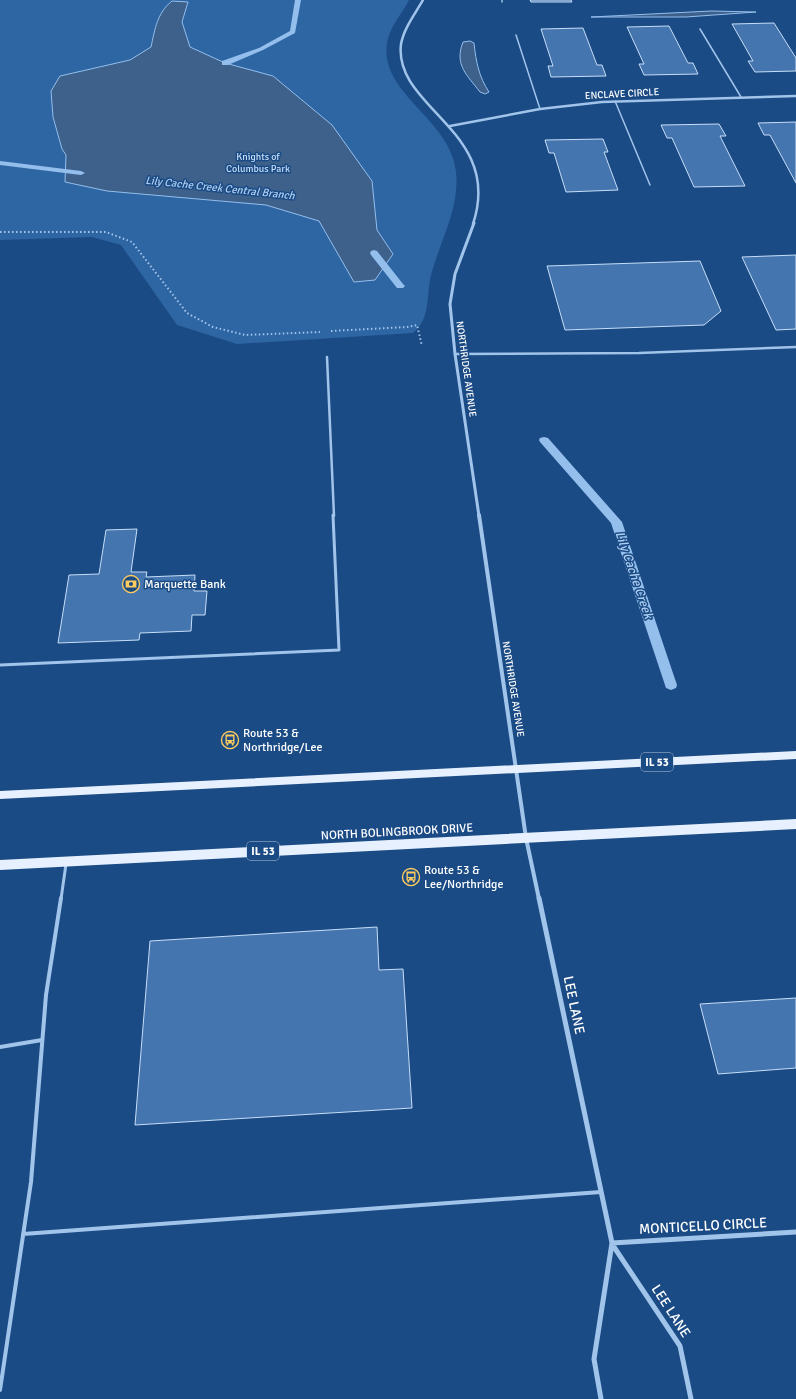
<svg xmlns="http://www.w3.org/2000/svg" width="796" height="1399" viewBox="0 0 796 1399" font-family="Signika,sans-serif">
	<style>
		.green { fill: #2e65a3 }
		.water { fill: #3d618b; stroke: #94bfed }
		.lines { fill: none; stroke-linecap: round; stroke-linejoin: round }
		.stream { fill: #94bfed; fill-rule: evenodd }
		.building { fill: #4475ae; stroke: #c6def8 }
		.path { stroke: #a1c4eb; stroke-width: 2; stroke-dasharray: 1.5 2.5; stroke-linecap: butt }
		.service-far3 { stroke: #a1c4eb; stroke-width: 1.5 }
		.service-far2 { stroke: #a1c4eb; stroke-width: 2.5 }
		.service-far1 { stroke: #a1c4eb; stroke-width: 3 }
		.service { stroke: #a1c4eb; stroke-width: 4 }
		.minor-far3 { stroke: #a1c4eb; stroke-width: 2.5 }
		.minor-far2 { stroke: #a1c4eb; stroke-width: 3 }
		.minor-far1 { stroke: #a1c4eb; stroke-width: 4 }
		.minor { stroke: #a1c4eb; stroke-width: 5 }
		.primary { fill: #e6f0ff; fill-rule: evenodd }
		.labels { text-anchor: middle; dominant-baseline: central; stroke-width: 3; stroke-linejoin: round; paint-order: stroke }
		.far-street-label { font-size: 10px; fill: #fff; stroke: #1b4b85 }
		.far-park-label { font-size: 10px; fill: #c6def8; stroke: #1b4b85 }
		.far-water-label { font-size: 11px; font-style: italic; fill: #adcef3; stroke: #1b4b85 }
		.shield { fill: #1b4b85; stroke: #bbc9da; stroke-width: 1 }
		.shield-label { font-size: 11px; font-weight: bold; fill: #fff }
		.poi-label { font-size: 12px; fill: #fff; stroke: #1b4b85; text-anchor: start }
		.street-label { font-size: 12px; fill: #fff; stroke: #1b4b85 }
		.water-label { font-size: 13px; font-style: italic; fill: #adcef3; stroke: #1b4b85 }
		.near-street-label { font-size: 14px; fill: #fff; stroke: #1b4b85 }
	</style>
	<rect width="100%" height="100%" fill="#1b4b85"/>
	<path class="green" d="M 0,0 L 409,0 C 402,14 390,26 387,43 C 379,94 451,119 456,172 C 460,208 440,241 431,275 C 426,296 431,319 413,333 L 237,344 L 177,325 L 121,245 L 92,237 L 0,240 Z"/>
	<path class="water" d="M 172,1 L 188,2 L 182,22 L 190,47 L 225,63 L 273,76 L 332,125 L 372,181 L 377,230 L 393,254 L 375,280 L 354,282 L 319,221 L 266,205 L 107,191 L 65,182 L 66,155 L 62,149 L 53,117 L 51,91 L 60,76 L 130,60 L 151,47 C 155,29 157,13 172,1 Z
		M 711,11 L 756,12 L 686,17 L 591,17 Z
		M 470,41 L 474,43 C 476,62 479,77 489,92 L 485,94 L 480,92 C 467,75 454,65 463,42 Z"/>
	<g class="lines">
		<path class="stream" d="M 295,0 L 301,0 L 295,33 L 263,50 L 228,65 L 222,65 L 222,61 L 259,48 L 290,31 Z
			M 0,161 L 81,171 L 85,173 L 81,175 L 0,165 Z
			M 374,250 L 377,251 L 403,284 L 405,286 L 403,288 L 397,288 L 371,255 L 370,253 L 371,251 Z
			M 544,437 L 548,438 L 622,522 L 677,685 L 676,688 L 671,690 L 666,688 L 611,523 L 540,442 L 539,440 L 540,438 Z"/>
	</g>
	<path class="building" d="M 530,0 L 571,0 L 572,2 L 531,2 Z
		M 774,23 L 796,58 L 796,71 L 755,72 L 748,61 L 753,61 L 732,24 Z
		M 669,26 L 688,63 L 693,63 L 698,74 L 644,75 L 639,64 L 644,64 L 627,27 Z
		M 583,28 L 597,65 L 602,65 L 606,76 L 551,77 L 548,66 L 553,66 L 541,29 Z
		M 796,122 L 796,183 L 770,135 L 764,135 L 758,123 Z
		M 719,124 L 726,136 L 720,136 L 745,186 L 694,187 L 672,138 L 667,138 L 661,125 Z
		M 603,139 L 608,152 L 604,152 L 618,190 L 566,192 L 554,153 L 549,153 L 545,140 Z
		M 796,255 L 796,329 L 776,330 L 742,257 Z
		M 700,261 L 721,311 L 704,325 L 565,330 L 547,266 Z
		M 137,529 L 131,572 L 147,572 L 146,577 L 195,575 L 194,591 L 207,591 L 205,615 L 192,615 L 191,631 L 140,633 L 139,640 L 58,643 L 69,575 L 99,574 L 106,530 Z
		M 377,927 L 379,970 L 403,969 L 412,1108 L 135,1125 L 150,941 Z
		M 796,998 L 796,1068 L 718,1074 L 700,1004 Z"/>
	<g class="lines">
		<path class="path" d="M 0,232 L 106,232 L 132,242 L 187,313 L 213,327 L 245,335 L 320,332
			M 331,331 L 407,327 L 417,325 L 422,346"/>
		<path class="service-far3" d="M 502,0 L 502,2
			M 700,29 L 741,97
			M 516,35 L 540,109
			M 615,101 L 650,185"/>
		<path class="service-far2" d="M 455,354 L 639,353 L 796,347
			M 327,357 L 334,516"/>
		<path class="service-far1" d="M 0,665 L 339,650 L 333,515
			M 61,899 L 66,864"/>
		<path class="service" d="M 0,1047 L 42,1040
			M 23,1234 L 601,1192
			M 0,1390 L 31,1182 L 46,995 L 61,898"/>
		<path class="minor-far3" d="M 423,0 C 415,14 404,28 401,44 C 393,108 504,131 473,224
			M 450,126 L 540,109 L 602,102 L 796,96"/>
		<path class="minor-far2" d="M 474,223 L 455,274 L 450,304 L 455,354 L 479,516"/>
		<path class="minor-far1" d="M 479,515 L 526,838 L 539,899"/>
		<path class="minor" d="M 539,898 L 612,1243 L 594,1359 L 601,1399
			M 612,1243 L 796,1232
			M 612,1244 L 680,1346 L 691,1399"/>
		<path class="primary" d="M 796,751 L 796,759 L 0,799 L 0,791 Z
			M 796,819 L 796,829 L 0,870 L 0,860 Z"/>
	</g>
	<defs>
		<g id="bank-ring" transform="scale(0.9)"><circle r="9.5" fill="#1b4b85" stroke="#fdcc5e" stroke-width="1.5"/><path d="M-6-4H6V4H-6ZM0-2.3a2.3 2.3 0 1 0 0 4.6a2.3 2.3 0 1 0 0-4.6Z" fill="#fdcc5e"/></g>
		<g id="bus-ring" transform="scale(0.9)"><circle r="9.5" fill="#1b4b85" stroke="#fdcc5e" stroke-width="1.5"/><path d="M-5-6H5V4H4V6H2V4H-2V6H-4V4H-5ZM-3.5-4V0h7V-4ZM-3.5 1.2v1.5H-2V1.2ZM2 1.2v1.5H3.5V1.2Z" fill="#fdcc5e"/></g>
	</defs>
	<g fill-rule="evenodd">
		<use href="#bank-ring" x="131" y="584"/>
		<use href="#bus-ring" x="230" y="740"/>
		<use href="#bus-ring" x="411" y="877"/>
	</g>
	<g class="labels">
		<g class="far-street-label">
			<text transform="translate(622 94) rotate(-3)">ENCLAVE CIRCLE</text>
			<text transform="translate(466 369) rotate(82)">NORTHRIDGE AVENUE</text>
			<text transform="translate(513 689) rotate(81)">NORTHRIDGE AVENUE</text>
		</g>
		<g class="far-park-label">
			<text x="258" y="157">Knights of<tspan x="258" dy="12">Columbus Park</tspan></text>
		</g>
		<g class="far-water-label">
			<text transform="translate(220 188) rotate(6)">Lily Cache Creek Central Branch</text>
		</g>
		<g class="shield">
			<rect x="641" y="753" width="32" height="18" rx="3"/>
			<rect x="247" y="842" width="32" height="18" rx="3"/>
		</g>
		<g class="shield-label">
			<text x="657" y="762">IL 53</text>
			<text x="263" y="851">IL 53</text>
		</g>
		<g class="poi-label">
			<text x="144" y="584">Marquette Bank</text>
			<text x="243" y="733">Route 53 &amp;<tspan x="243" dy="14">Northridge/Lee</tspan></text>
			<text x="424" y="870">Route 53 &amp;<tspan x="424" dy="14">Lee/Northridge</tspan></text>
		</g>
		<g class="street-label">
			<text transform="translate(397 832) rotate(-3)">NORTH BOLINGBROOK DRIVE</text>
		</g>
		<g class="water-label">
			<text transform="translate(634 575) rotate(71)">Lily Cache Creek</text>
		</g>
		<g class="near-street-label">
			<text transform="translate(574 1005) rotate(78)">LEE LANE</text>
			<text transform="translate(703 1226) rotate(-3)">MONTICELLO CIRCLE</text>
			<text transform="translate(671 1311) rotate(57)">LEE LANE</text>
		</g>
	</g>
</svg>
